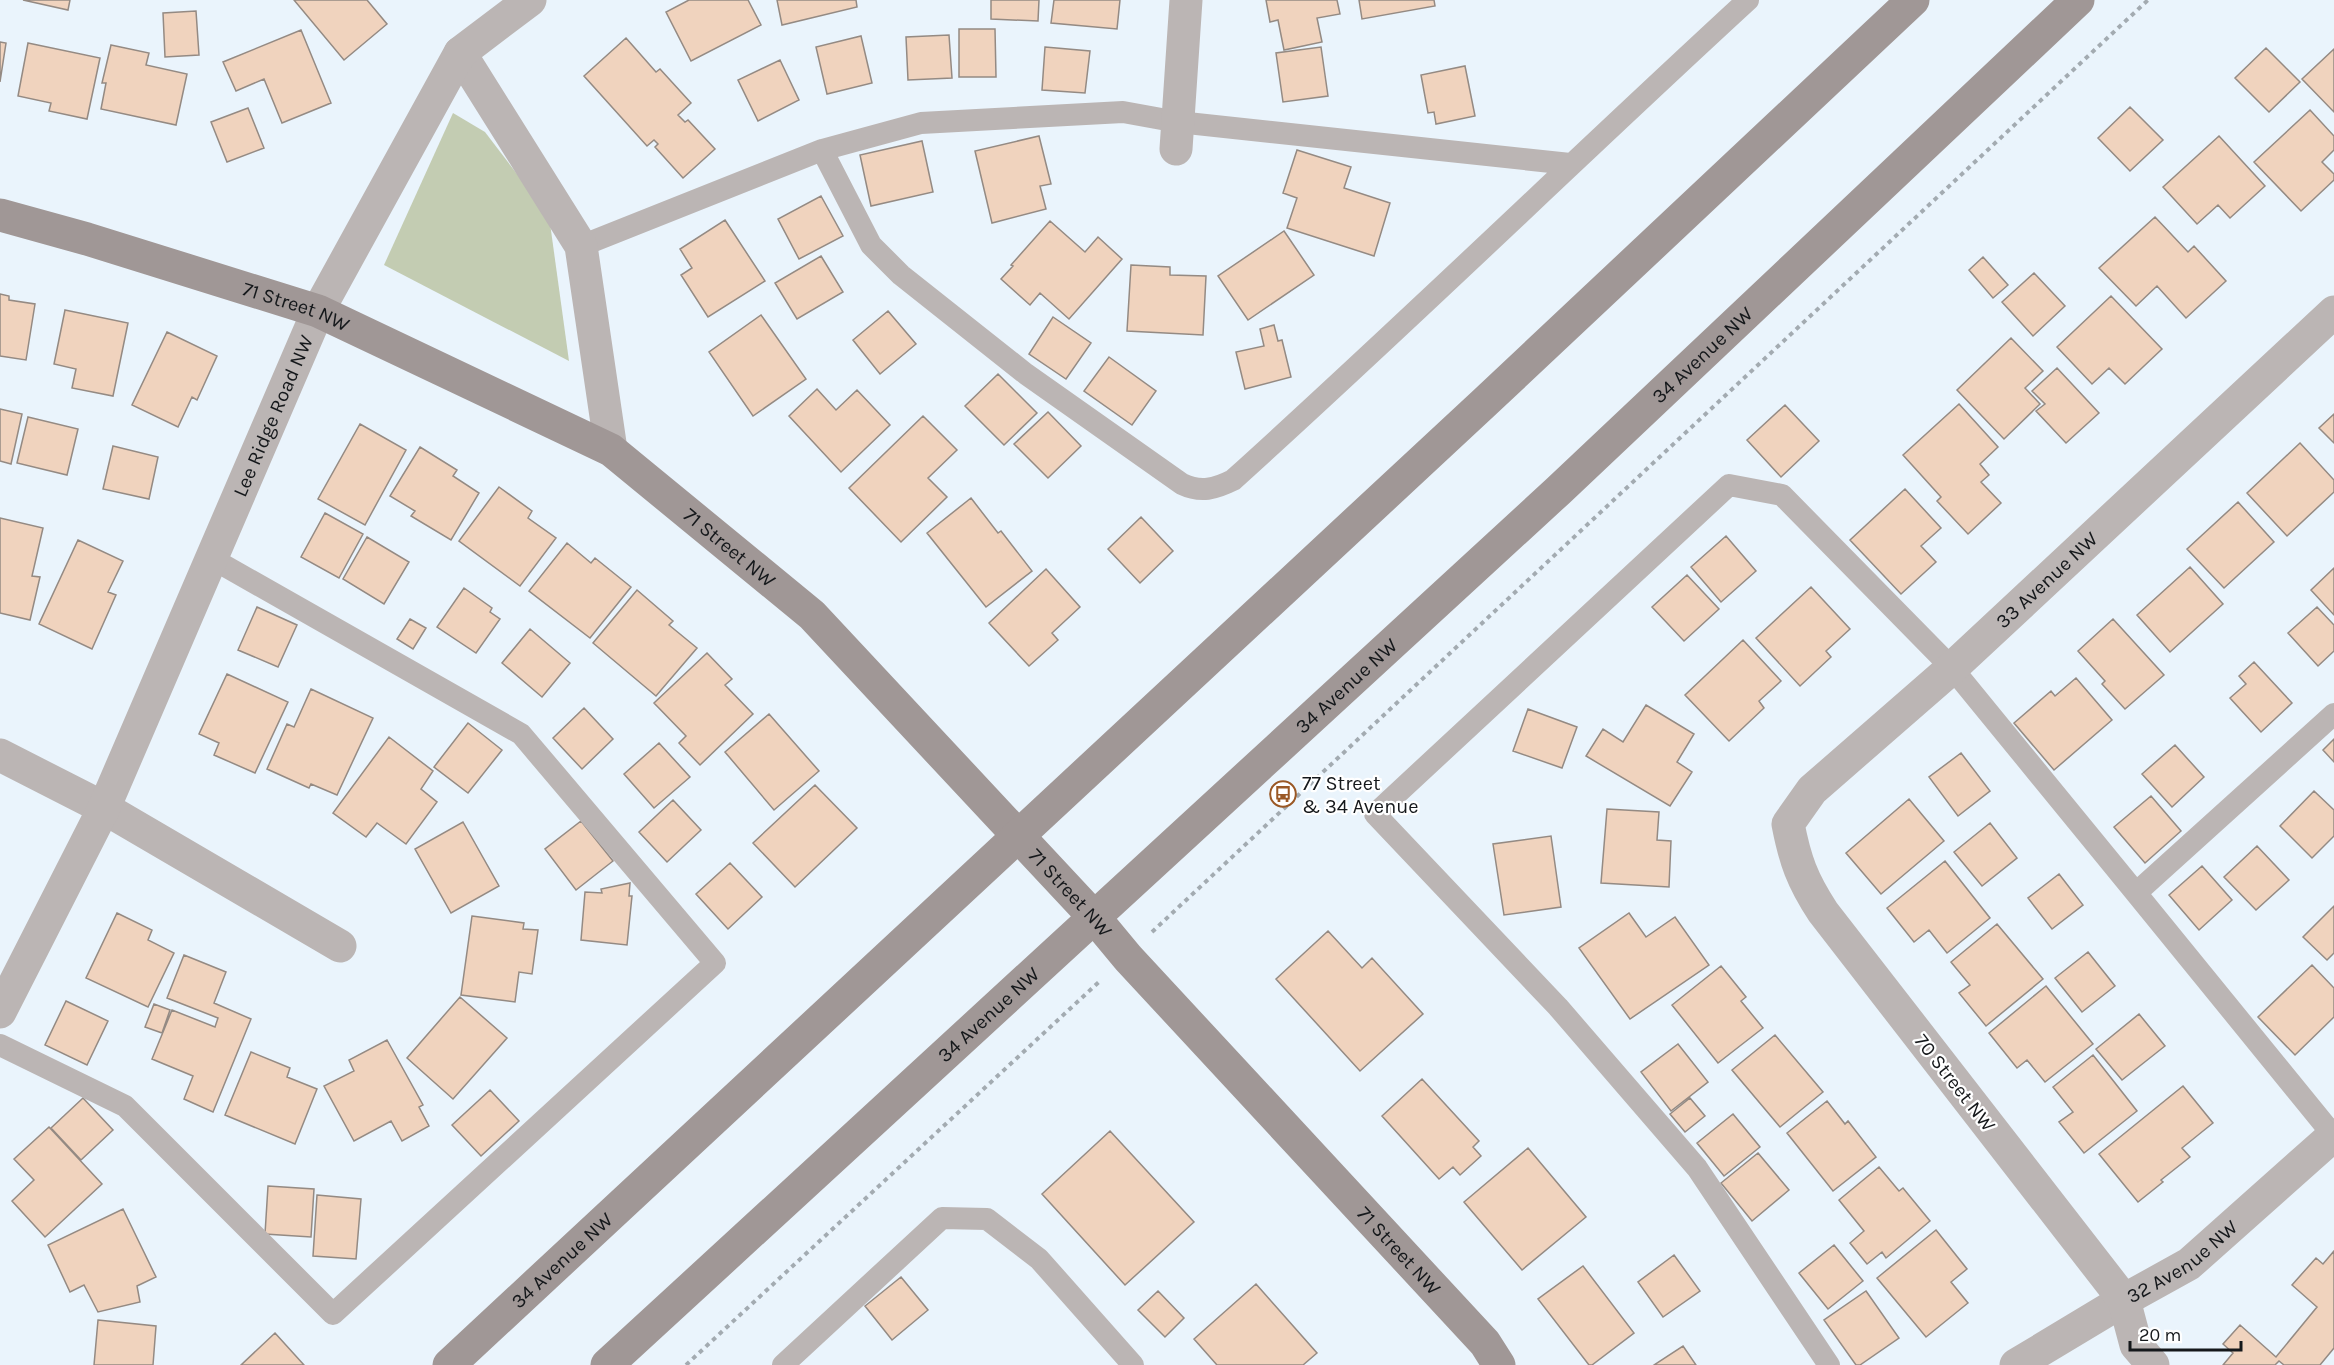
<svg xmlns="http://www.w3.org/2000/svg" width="2334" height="1365" viewBox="0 0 2334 1365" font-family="Karla,sans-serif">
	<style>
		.green { fill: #c3ccb2 }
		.building { fill: #f0d3be; stroke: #948a83; stroke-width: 1.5 }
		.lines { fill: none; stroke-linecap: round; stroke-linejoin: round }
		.path { stroke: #a3abb1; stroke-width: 4; stroke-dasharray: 4.5 4.5; stroke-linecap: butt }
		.lane { stroke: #bbb5b4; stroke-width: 22 }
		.street { stroke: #bbb5b4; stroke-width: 33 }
		.secondary { stroke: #a09796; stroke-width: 33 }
		.labels { text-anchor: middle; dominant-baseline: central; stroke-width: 4.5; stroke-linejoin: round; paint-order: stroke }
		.street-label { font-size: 20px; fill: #15181b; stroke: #fff }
		.poi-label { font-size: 20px; fill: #15181b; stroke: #fff; text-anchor: start }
	</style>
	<rect width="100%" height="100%" fill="#eaf4fc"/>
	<path class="green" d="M 453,113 L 485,132 L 549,216 L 569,361 L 384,265 Z"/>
	<path class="building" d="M 23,0 L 70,0 L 68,10 Z
		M 294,0 L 367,0 L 387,24 L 344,60 Z
		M 689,0 L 748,0 L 761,25 L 691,61 L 666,12 Z
		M 777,0 L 856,0 L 857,7 L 782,25 Z
		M 991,0 L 1039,0 L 1038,21 L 991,19 Z
		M 1054,0 L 1120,0 L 1117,29 L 1051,23 Z
		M 1266,0 L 1337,0 L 1340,14 L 1317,18 L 1322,42 L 1284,50 L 1278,20 L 1270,22 Z
		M 1359,0 L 1434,0 L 1435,6 L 1362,19 Z
		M 196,11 L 199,55 L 165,57 L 163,13 Z
		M 959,29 L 995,29 L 996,77 L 959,77 Z
		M 301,30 L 331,103 L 282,123 L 264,79 L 236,91 L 223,62 Z
		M 949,35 L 952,78 L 908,80 L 906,37 Z
		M 861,36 L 872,83 L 827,94 L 816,47 Z
		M 626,38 L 656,72 L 660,69 L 691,103 L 678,115 L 685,122 L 688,120 L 715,149 L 683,178 L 655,147 L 658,144 L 654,140 L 647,146 L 584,76 Z
		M 0,42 L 6,43 L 0,82 Z
		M 28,43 L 100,58 L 87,119 L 49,111 L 51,103 L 18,96 Z
		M 111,45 L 149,53 L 146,65 L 187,74 L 176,125 L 101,109 L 106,83 L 102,83 Z
		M 1045,47 L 1090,51 L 1085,93 L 1042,90 Z
		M 1321,47 L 1328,96 L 1283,102 L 1276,53 Z
		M 2266,48 L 2300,82 L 2269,112 L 2235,78 Z
		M 2334,49 L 2334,112 L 2302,79 Z
		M 780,60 L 799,100 L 758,121 L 738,80 Z
		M 1465,66 L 1475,116 L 1436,124 L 1434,112 L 1428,113 L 1421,75 Z
		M 2130,107 L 2163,140 L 2130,171 L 2098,138 Z
		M 248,108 L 264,148 L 227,162 L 211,122 Z
		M 2310,110 L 2334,136 L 2334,150 L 2322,162 L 2334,174 L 2334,180 L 2301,211 L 2254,162 Z
		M 1039,136 L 1051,184 L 1040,186 L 1046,209 L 992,223 L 975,151 Z
		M 2219,136 L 2265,186 L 2230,218 L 2218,205 L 2197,224 L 2163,187 Z
		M 922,141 L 933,192 L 871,206 L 860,155 Z
		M 1297,150 L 1351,167 L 1344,188 L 1390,203 L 1374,256 L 1287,228 L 1297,198 L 1283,193 Z
		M 821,196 L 843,236 L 799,259 L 778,219 Z
		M 2155,217 L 2188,252 L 2194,246 L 2226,281 L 2186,318 L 2157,286 L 2136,306 L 2099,268 Z
		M 725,220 L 765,281 L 708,317 L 681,275 L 692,268 L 680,249 Z
		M 1050,221 L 1085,252 L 1098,237 L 1122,259 L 1069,319 L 1040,293 L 1030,305 L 1001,279 L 1013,266 L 1011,265 Z
		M 1284,231 L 1314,275 L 1248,320 L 1218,276 Z
		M 821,256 L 843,292 L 797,319 L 775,283 Z
		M 1983,257 L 2008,285 L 1993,298 L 1969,270 Z
		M 1131,265 L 1170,267 L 1170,275 L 1206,276 L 1203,335 L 1127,331 Z
		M 2034,273 L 2065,306 L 2033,336 L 2002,302 Z
		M 0,294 L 9,296 L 9,300 L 35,304 L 26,360 L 0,356 Z
		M 2111,296 L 2162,349 L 2125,384 L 2109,368 L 2092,384 L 2057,347 Z
		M 65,310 L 128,323 L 113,396 L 72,388 L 76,369 L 54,364 Z
		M 888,311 L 916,344 L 880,374 L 853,340 Z
		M 761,315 L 806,379 L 753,416 L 709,352 Z
		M 1053,317 L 1091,343 L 1066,379 L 1029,354 Z
		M 1274,325 L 1278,341 L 1282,340 L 1291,377 L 1245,389 L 1236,352 L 1264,346 L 1260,329 Z
		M 167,332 L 217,356 L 197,400 L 192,397 L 178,427 L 132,405 Z
		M 2011,338 L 2043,371 L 2025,388 L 2040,404 L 2004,439 L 1957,390 Z
		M 1109,357 L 1156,391 L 1132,425 L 1084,391 Z
		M 2057,368 L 2099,413 L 2066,443 L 2036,411 L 2045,404 L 2032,391 Z
		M 998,374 L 1037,413 L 1004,445 L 965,406 Z
		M 817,389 L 836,410 L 857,390 L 890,425 L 841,472 L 789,416 Z
		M 1959,404 L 1998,447 L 1980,464 L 1989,475 L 1981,482 L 2001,503 L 1968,534 L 1937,501 L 1941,497 L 1903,455 Z
		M 1785,405 L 1819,441 L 1781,477 L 1747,440 Z
		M 0,409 L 22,414 L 11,464 L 0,461 Z
		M 1048,412 L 1081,446 L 1048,478 L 1014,444 Z
		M 2334,414 L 2334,443 L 2319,428 Z
		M 923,416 L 957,450 L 928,478 L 947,497 L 901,542 L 849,488 Z
		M 28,417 L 78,429 L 67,475 L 17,463 Z
		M 360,424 L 406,450 L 365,525 L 318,499 Z
		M 2300,443 L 2334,480 L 2334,492 L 2287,536 L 2247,493 Z
		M 113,446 L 158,457 L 149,499 L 103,489 Z
		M 420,447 L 457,470 L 453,476 L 479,493 L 451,540 L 411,516 L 415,511 L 390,496 Z
		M 499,487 L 532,511 L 528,518 L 556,538 L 520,586 L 459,541 Z
		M 1905,489 L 1941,528 L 1921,546 L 1936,562 L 1901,594 L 1850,540 Z
		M 971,498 L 998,533 L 1001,531 L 1032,571 L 986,607 L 927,533 Z
		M 2238,502 L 2274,542 L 2224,588 L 2187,549 Z
		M 325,513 L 363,534 L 339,578 L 301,557 Z
		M 1141,517 L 1173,551 L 1140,583 L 1108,549 Z
		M 0,518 L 43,528 L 32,576 L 40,577 L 30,620 L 0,613 Z
		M 1726,536 L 1756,571 L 1721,602 L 1691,567 Z
		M 367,537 L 409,562 L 384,604 L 343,579 Z
		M 78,540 L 123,561 L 108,592 L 116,595 L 92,649 L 39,624 Z
		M 567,543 L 591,563 L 595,558 L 631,587 L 590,638 L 529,591 Z
		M 2190,567 L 2223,604 L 2170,652 L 2137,615 Z
		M 2334,568 L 2334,615 L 2311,590 Z
		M 1046,569 L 1080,607 L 1052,633 L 1058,640 L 1029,666 L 989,623 Z
		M 1687,575 L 1719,609 L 1684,641 L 1652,607 Z
		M 1811,587 L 1850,629 L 1826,651 L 1831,657 L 1800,686 L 1756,638 Z
		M 464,588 L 492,608 L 490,612 L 500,619 L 476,653 L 437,627 Z
		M 637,590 L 673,621 L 669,625 L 697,648 L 656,696 L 593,643 Z
		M 257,607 L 297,625 L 278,667 L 238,650 Z
		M 2317,607 L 2334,625 L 2334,651 L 2318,666 L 2288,633 Z
		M 410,619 L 426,628 L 413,649 L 397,639 Z
		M 2113,619 L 2164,675 L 2125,709 L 2102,684 L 2105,681 L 2078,651 Z
		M 530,629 L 570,663 L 542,697 L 502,663 Z
		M 1743,640 L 1781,681 L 1759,701 L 1764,708 L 1729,741 L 1685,695 Z
		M 707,653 L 732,679 L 725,685 L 753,714 L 700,765 L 679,743 L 686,736 L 654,703 Z
		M 2254,662 L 2292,703 L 2261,732 L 2230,698 L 2246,684 L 2239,676 Z
		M 227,674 L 288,702 L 255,773 L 214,755 L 219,743 L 199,734 Z
		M 2076,678 L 2112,720 L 2054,770 L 2014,723 L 2051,691 L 2055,696 Z
		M 311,689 L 373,718 L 337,795 L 311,784 L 309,788 L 267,769 L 287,724 L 294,727 Z
		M 1646,705 L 1694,734 L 1677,762 L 1692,772 L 1670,806 L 1586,756 L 1603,729 L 1623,742 Z
		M 584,708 L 613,739 L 582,769 L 553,738 Z
		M 1528,709 L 1577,727 L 1562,768 L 1513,751 Z
		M 769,714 L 819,771 L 774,810 L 725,752 Z
		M 468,723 L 502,750 L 468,793 L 434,767 Z
		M 389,737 L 433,771 L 421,789 L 437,802 L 406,844 L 377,823 L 366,837 L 333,813 Z
		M 2334,739 L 2334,762 L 2323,750 Z
		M 659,743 L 690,777 L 654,808 L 624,774 Z
		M 2175,745 L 2204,777 L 2172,807 L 2142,774 Z
		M 1961,753 L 1990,791 L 1958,816 L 1929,777 Z
		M 815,785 L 857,828 L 795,887 L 753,843 Z
		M 2314,791 L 2334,810 L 2334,836 L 2312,858 L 2280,826 Z
		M 2151,796 L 2181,831 L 2145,863 L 2114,827 Z
		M 1909,799 L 1944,841 L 1881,894 L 1846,853 Z
		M 673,800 L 701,830 L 667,862 L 639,832 Z
		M 1607,809 L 1659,812 L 1657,840 L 1671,841 L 1669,887 L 1601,883 Z
		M 581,821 L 613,861 L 576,890 L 545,849 Z
		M 463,822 L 499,886 L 451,913 L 415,849 Z
		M 1990,823 L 2017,858 L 1982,886 L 1954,852 Z
		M 1551,836 L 1561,907 L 1504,915 L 1493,844 Z
		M 2257,846 L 2289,880 L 2256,910 L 2224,877 Z
		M 1945,861 L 1990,918 L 1947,953 L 1929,930 L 1914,942 L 1887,908 Z
		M 730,863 L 762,897 L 728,929 L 696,894 Z
		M 2202,866 L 2232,900 L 2199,930 L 2169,895 Z
		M 2059,874 L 2083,905 L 2052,929 L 2028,898 Z
		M 630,883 L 629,896 L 632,896 L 627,945 L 581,940 L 585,892 L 602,893 L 601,889 Z
		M 2334,906 L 2334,953 L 2327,960 L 2303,937 Z
		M 117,913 L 152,930 L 148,940 L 174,953 L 148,1007 L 86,978 Z
		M 1629,913 L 1646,937 L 1675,917 L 1709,965 L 1630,1019 L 1579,948 Z
		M 472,916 L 524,923 L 523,929 L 538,930 L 532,974 L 519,972 L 515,1002 L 461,995 Z
		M 1997,924 L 2043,979 L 1986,1026 L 1959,993 L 1970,985 L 1951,962 Z
		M 1328,931 L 1362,968 L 1372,958 L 1423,1014 L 1360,1071 L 1276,979 Z
		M 2088,952 L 2115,986 L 2082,1012 L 2055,978 Z
		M 184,955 L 226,972 L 214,1003 L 251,1019 L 213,1112 L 184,1099 L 193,1076 L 152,1059 L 172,1010 L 215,1027 L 218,1018 L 167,998 Z
		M 2312,965 L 2334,988 L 2334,1017 L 2295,1055 L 2258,1017 Z
		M 1721,966 L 1746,997 L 1741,1001 L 1763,1028 L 1718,1063 L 1672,1005 Z
		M 2046,986 L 2093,1044 L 2045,1082 L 2027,1060 L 2017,1068 L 1989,1033 Z
		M 460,997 L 507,1038 L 453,1099 L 407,1058 Z
		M 66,1001 L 108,1021 L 87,1065 L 45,1045 Z
		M 154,1004 L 170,1010 L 162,1033 L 145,1027 Z
		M 2139,1014 L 2165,1046 L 2122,1080 L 2096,1049 Z
		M 1775,1035 L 1823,1092 L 1780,1127 L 1732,1070 Z
		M 387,1040 L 423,1105 L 419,1107 L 429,1126 L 402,1141 L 391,1121 L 354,1141 L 324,1086 L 354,1071 L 349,1060 Z
		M 1678,1044 L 1708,1082 L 1671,1111 L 1641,1072 Z
		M 251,1052 L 290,1068 L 287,1077 L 317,1089 L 295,1144 L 225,1115 Z
		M 2093,1055 L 2137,1111 L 2084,1153 L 2059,1122 L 2073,1112 L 2053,1087 Z
		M 1422,1079 L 1479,1141 L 1473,1147 L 1481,1156 L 1460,1175 L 1453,1167 L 1439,1179 L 1382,1116 Z
		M 2183,1086 L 2213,1123 L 2182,1148 L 2190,1157 L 2161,1180 L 2163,1182 L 2138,1202 L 2099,1154 Z
		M 490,1090 L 519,1121 L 481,1156 L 452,1125 Z
		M 83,1098 L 113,1130 L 81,1160 L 51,1128 Z
		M 1690,1098 L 1705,1116 L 1685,1132 L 1670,1114 Z
		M 1827,1101 L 1845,1124 L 1848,1121 L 1876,1157 L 1833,1191 L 1787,1133 Z
		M 1733,1114 L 1760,1147 L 1724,1176 L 1697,1143 Z
		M 49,1127 L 102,1184 L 45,1237 L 12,1201 L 34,1180 L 14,1159 Z
		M 1110,1131 L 1194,1222 L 1125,1285 L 1042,1194 Z
		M 1528,1148 L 1586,1217 L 1522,1270 L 1464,1202 Z
		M 1758,1153 L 1789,1190 L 1752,1221 L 1721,1183 Z
		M 1879,1167 L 1899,1191 L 1903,1188 L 1930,1221 L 1886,1258 L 1882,1252 L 1867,1264 L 1850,1243 L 1864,1231 L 1839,1200 Z
		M 268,1186 L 314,1189 L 311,1237 L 265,1234 Z
		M 317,1195 L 361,1199 L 356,1259 L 313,1256 Z
		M 123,1209 L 156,1277 L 137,1286 L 140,1302 L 98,1312 L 84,1285 L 70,1292 L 48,1245 Z
		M 1936,1230 L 1967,1269 L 1951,1282 L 1968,1303 L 1926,1337 L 1877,1278 Z
		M 1834,1245 L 1863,1281 L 1828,1309 L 1799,1273 Z
		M 2334,1251 L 2334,1348 L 2320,1365 L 2284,1365 L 2279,1361 L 2275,1365 L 2223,1365 L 2233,1353 L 2223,1344 L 2240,1325 L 2276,1357 L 2317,1307 L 2292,1285 L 2316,1258 L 2323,1264 Z
		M 1674,1255 L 1700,1291 L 1663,1317 L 1638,1282 Z
		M 1583,1266 L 1634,1333 L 1592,1365 L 1589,1365 L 1538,1299 Z
		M 901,1277 L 928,1310 L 892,1340 L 865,1306 Z
		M 1256,1284 L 1317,1353 L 1303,1365 L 1217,1365 L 1194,1339 Z
		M 1158,1291 L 1184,1318 L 1165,1337 L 1138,1310 Z
		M 1866,1291 L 1899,1338 L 1860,1365 L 1856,1365 L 1824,1320 Z
		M 98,1320 L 156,1326 L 153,1365 L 94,1365 Z
		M 275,1333 L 304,1365 L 241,1365 Z
		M 1683,1346 L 1696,1365 L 1654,1365 Z"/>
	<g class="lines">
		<path class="path" d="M 1152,932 L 2148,0
			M 686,1365 L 1101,980"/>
		<path class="lane" d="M 822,150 L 871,245 L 901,275 L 1026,374 L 1182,484 C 1201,493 1215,489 1233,480 C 1407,323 1575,159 1748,0
			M 581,246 L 822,150 L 921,123 L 1123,112 L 1178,122 L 1570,164
			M 0,1045 L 125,1106 L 333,1314 L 715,963 L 521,734 L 211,558
			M 2333,1135 L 2136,893 L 2334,714
			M 783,1365 L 942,1218 L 987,1219 L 1039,1259 L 1133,1365
			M 1829,1365 L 1697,1168 L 1558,1007 L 1375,814 L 1729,485 L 1782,495 L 1952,668 L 2136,893"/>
		<g class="street">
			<path d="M 460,53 L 581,246 L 611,450"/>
			<path d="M 1176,149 L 1186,0"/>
			<path d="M 0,755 L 104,808 L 340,946"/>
			<path id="s1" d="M 0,1012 L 104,808 L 318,311 L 460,53 L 530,0"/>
			<path id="s2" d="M 2016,1365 L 2124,1300 L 2189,1264 L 2334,1135"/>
			<path id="s3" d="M 2153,1365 L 2136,1345 L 2124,1300 L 1823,912 C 1802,880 1795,860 1788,824 L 1812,790 L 1952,668 L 2334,312"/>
		</g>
		<g class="secondary">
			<path id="s4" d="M 0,215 L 87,239 L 318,311 L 611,450 L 812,615 L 1094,917 L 1128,958 L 1485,1343 L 1499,1365"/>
			<path id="s5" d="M 449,1365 L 1484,403 L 1913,0"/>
			<path id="s6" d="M 607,1365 L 1558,491 L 2078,0"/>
		</g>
	</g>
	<defs>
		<g id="bus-ring" transform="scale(1.35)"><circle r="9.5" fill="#fff" stroke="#9a5825" stroke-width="1.5"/><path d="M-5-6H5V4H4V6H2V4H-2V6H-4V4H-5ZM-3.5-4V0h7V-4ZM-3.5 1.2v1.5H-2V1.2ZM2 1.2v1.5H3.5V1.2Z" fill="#9a5825"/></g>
	</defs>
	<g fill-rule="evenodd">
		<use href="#bus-ring" x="1283" y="794"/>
	</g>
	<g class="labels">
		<g class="street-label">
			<text stroke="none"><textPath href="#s4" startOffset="310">71 Street NW</textPath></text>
			<text stroke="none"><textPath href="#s6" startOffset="1490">34 Avenue NW</textPath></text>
			<text stroke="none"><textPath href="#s1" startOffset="656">Lee Ridge Road NW</textPath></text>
			<text stroke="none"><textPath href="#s4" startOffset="810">71 Street NW</textPath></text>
			<text stroke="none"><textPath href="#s3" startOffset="1016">33 Avenue NW</textPath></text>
			<text stroke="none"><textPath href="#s6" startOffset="1004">34 Avenue NW</textPath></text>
			<text stroke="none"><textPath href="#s4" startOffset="1296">71 Street NW</textPath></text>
			<text stroke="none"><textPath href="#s6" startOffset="518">34 Avenue NW</textPath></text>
			<text transform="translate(1955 1083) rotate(52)">70 Street NW</text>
			<text stroke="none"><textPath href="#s4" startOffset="1782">71 Street NW</textPath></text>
			<text stroke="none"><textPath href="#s2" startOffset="196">32 Avenue NW</textPath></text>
			<text stroke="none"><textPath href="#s5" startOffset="154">34 Avenue NW</textPath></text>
		</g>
		<g class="poi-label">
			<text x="1302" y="783">77 Street<tspan x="1302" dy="23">&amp; 34 Avenue</tspan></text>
		</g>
	</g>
	<path d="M2130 1341v9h111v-9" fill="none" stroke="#15181b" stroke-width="3"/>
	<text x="2139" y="1341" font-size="18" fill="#15181b" stroke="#ffffff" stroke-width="4.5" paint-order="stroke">20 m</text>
</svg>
